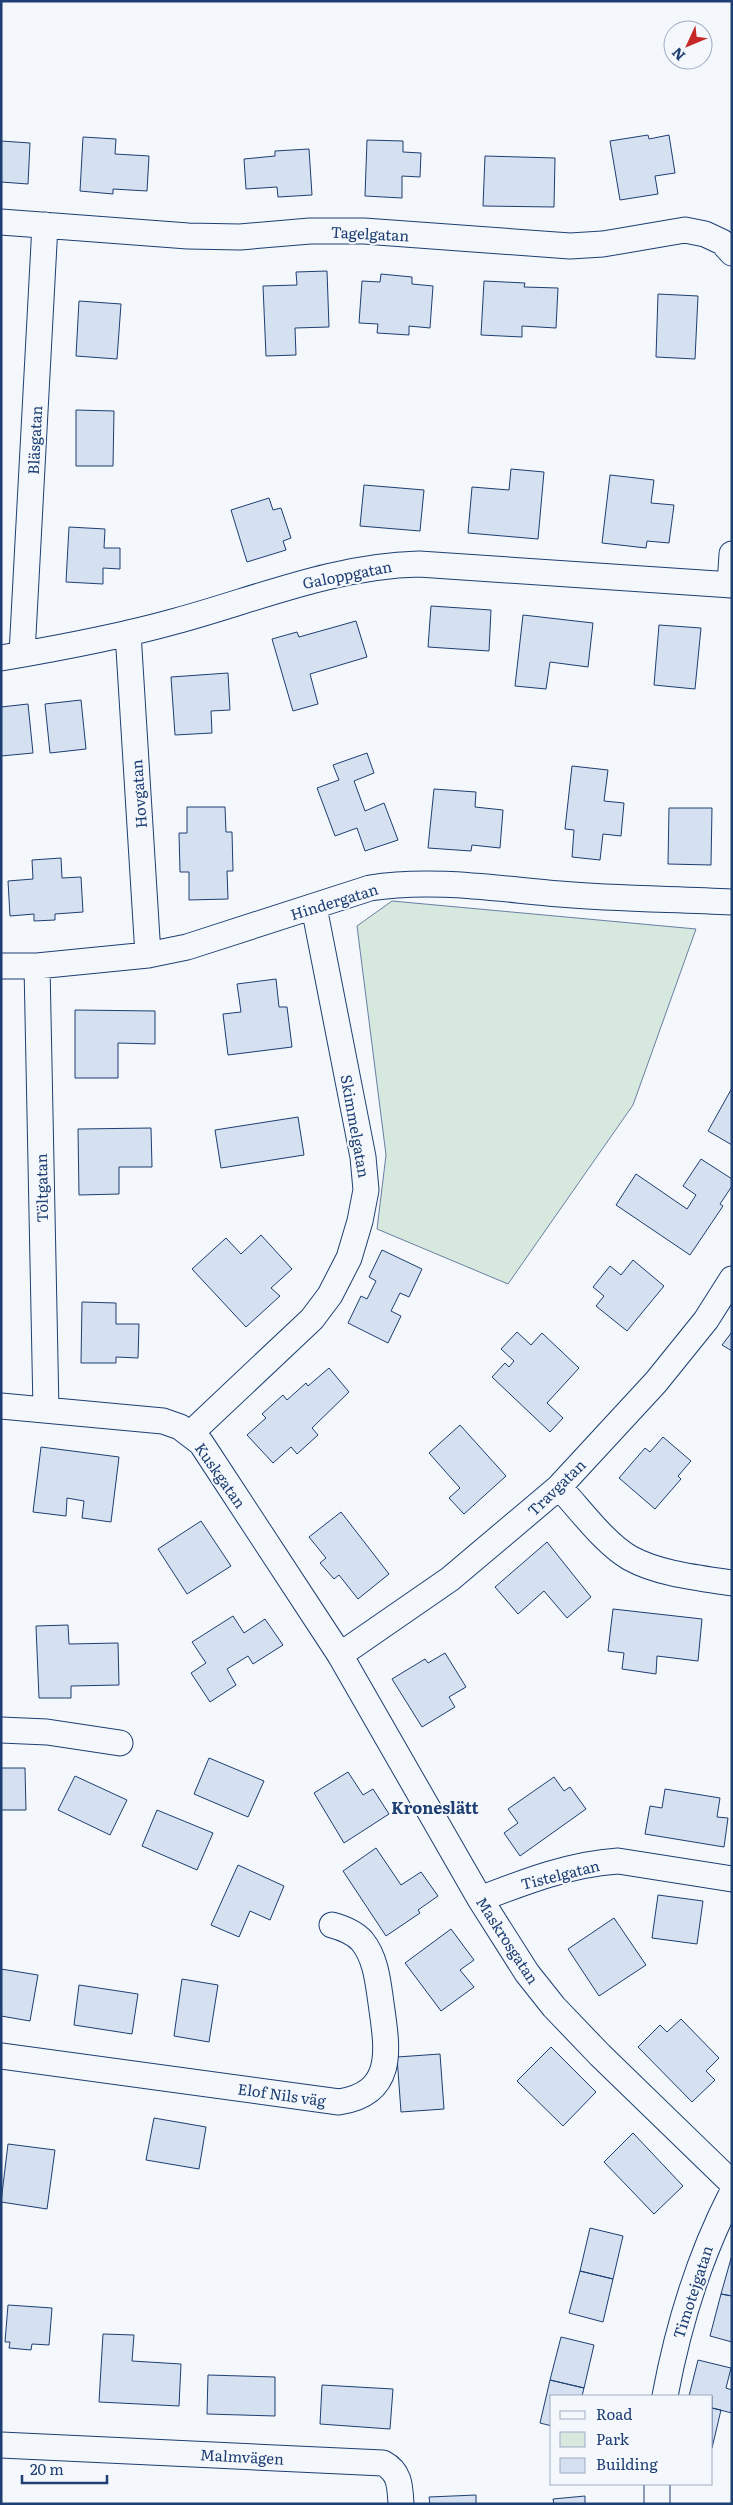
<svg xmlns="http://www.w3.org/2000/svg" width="733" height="2505" viewBox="0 0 733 2505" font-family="Literata,serif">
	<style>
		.green { fill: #d7e8df; stroke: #687fa3 }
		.building { fill: #d5e0f0; stroke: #1d3f73 }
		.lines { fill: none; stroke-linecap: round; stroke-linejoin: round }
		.street-casing { stroke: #1d3f73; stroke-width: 27 }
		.street { stroke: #f4f7fb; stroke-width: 25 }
		.labels { text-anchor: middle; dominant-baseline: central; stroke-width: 4; stroke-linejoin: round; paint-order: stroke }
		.street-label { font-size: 15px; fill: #1d3f73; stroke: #f4f7fb }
		.neighbourhood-label { font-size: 16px; font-weight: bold; fill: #1d3f73; stroke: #f4f7fb }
	</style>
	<rect width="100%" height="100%" fill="#f4f7fb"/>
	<path class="green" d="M 392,901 L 696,929 L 633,1105 L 508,1284 L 377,1229 L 386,1155 L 357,926 Z"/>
	<path class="building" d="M 648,135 L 649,139 L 669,135 L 675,173 L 655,176 L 658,194 L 620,200 L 610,141 Z
		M 83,137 L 116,139 L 115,154 L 149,156 L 147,191 L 113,189 L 113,194 L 80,191 Z
		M 367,140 L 403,141 L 403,152 L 421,153 L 420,177 L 402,176 L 402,198 L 365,196 Z
		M 1,141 L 30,143 L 28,184 L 1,182 Z
		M 309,149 L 312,195 L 278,197 L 277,187 L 246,189 L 244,159 L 275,156 L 275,151 Z
		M 485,156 L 555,158 L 554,207 L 483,206 Z
		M 327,271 L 329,327 L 295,328 L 296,355 L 266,356 L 263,286 L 297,285 L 296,272 Z
		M 381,274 L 412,277 L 412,284 L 433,286 L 430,328 L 409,326 L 409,335 L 377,333 L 378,324 L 359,323 L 362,281 L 380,282 Z
		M 484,281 L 525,283 L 524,287 L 558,288 L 556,328 L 522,326 L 522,337 L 481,335 Z
		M 658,294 L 698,296 L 695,359 L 656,357 Z
		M 79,301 L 121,304 L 117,359 L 76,356 Z
		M 76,410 L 114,411 L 113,466 L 76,466 Z
		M 511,469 L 544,472 L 538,539 L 468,533 L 472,487 L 509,490 Z
		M 610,475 L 654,480 L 651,503 L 674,505 L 669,543 L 647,541 L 646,548 L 602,543 Z
		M 364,485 L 424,490 L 420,531 L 360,526 Z
		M 269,498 L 273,510 L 281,508 L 291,538 L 283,541 L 286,550 L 247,562 L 231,510 Z
		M 69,527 L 105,529 L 104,548 L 120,548 L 120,569 L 103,568 L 103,584 L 66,582 Z
		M 431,606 L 491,610 L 489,651 L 428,647 Z
		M 523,615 L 593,623 L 588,667 L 550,662 L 546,689 L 515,686 Z
		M 356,621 L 367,657 L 310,674 L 318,704 L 293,711 L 272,639 L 297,632 L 299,637 Z
		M 659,625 L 701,628 L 695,689 L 654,685 Z
		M 228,673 L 230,710 L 211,711 L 212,733 L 175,735 L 171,677 Z
		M 81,700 L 86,749 L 50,753 L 45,704 Z
		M 28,704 L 33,753 L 1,756 L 1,707 Z
		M 367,753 L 374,773 L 354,781 L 365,811 L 384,803 L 398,840 L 365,851 L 357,828 L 335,836 L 317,788 L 339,780 L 333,765 Z
		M 572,766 L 608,770 L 604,801 L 624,803 L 621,836 L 603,834 L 600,860 L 572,857 L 574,830 L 565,829 Z
		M 434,789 L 476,792 L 475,807 L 503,810 L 500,848 L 472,845 L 471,851 L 428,848 Z
		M 187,807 L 225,807 L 226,832 L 232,832 L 233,871 L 227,871 L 228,899 L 189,900 L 189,872 L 180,872 L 179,833 L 187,833 Z
		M 669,808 L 712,808 L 711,865 L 668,864 Z
		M 61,858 L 62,878 L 81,877 L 83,912 L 55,914 L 55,920 L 34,921 L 34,914 L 10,916 L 8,881 L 33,879 L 32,860 Z
		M 276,979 L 279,1007 L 287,1007 L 292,1047 L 228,1055 L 223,1014 L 241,1012 L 237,984 Z
		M 75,1010 L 155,1011 L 155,1044 L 118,1043 L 118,1078 L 75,1078 Z
		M 732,1088 L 732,1145 L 708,1131 Z
		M 298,1117 L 304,1155 L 221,1168 L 215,1130 Z
		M 151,1128 L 152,1167 L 119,1167 L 119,1194 L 79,1195 L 78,1129 Z
		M 701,1159 L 732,1179 L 732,1186 L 720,1204 L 723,1206 L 690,1255 L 616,1205 L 636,1174 L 687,1209 L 696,1195 L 683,1186 Z
		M 261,1235 L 292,1269 L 271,1288 L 280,1296 L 246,1327 L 192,1269 L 226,1238 L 241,1254 Z
		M 382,1250 L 422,1269 L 409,1297 L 400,1293 L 391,1311 L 401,1316 L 388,1343 L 348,1323 L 361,1296 L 367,1299 L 376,1281 L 369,1277 Z
		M 633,1260 L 664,1286 L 627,1331 L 596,1306 L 604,1296 L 593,1287 L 610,1266 L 621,1275 Z
		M 82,1302 L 116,1303 L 116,1324 L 139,1324 L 138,1358 L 116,1357 L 116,1363 L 81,1363 Z
		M 517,1332 L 531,1345 L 542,1333 L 579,1368 L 547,1403 L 563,1418 L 550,1432 L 492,1377 L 505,1363 L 509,1367 L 514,1361 L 501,1349 Z
		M 732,1332 L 732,1351 L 722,1345 Z
		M 329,1368 L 349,1392 L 312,1428 L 318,1435 L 297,1454 L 291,1447 L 273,1463 L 247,1435 L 266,1418 L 262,1414 L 283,1395 L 287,1400 L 306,1383 L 308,1386 Z
		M 460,1425 L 506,1476 L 464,1514 L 449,1498 L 460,1488 L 429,1453 Z
		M 663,1437 L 691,1461 L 678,1476 L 681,1479 L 655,1509 L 619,1478 L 645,1448 L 650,1452 Z
		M 41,1447 L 119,1457 L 111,1522 L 82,1518 L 84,1501 L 67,1498 L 66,1516 L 33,1512 Z
		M 341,1512 L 389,1574 L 358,1599 L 339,1575 L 334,1579 L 320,1563 L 326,1558 L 309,1537 Z
		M 201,1521 L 231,1566 L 187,1594 L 158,1549 Z
		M 547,1542 L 591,1597 L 567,1618 L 544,1591 L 518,1614 L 495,1587 Z
		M 613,1609 L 702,1619 L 698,1661 L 657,1656 L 656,1674 L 622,1669 L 624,1653 L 608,1651 Z
		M 233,1616 L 244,1633 L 265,1619 L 283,1645 L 253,1664 L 248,1656 L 227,1669 L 236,1685 L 210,1702 L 191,1673 L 206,1663 L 192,1642 Z
		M 68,1625 L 69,1644 L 118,1643 L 119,1685 L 71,1686 L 71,1698 L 39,1698 L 36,1626 Z
		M 445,1653 L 466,1687 L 449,1697 L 455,1707 L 422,1727 L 392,1679 L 425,1659 L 428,1663 Z
		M 209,1758 L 264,1781 L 248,1817 L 194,1794 Z
		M 1,1768 L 25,1768 L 26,1810 L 1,1810 Z
		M 348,1772 L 363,1795 L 373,1789 L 389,1814 L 344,1843 L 314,1793 Z
		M 75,1776 L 127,1800 L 110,1835 L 58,1810 Z
		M 554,1777 L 564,1791 L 570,1787 L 586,1809 L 520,1856 L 504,1833 L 518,1823 L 508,1809 Z
		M 665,1789 L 720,1798 L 717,1817 L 728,1818 L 724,1847 L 645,1834 L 650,1806 L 662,1808 Z
		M 157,1810 L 213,1833 L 197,1870 L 142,1846 Z
		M 376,1848 L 401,1885 L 421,1872 L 438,1896 L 418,1910 L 420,1913 L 386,1936 L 343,1871 Z
		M 238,1865 L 284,1886 L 270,1920 L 250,1911 L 239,1937 L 211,1925 Z
		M 658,1895 L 703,1901 L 697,1944 L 652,1938 Z
		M 614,1918 L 646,1965 L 599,1996 L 568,1949 Z
		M 451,1929 L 474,1960 L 460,1970 L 474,1987 L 441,2011 L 405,1963 Z
		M 1,1969 L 38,1975 L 30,2021 L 1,2016 Z
		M 182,1979 L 218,1985 L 209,2042 L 174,2036 Z
		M 79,1985 L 138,1994 L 132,2034 L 74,2025 Z
		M 681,2019 L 719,2058 L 706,2071 L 715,2080 L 692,2102 L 638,2047 L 660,2025 L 667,2032 Z
		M 551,2047 L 596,2092 L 563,2126 L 517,2081 Z
		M 440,2054 L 444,2109 L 401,2112 L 397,2057 Z
		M 154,2118 L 206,2127 L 199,2169 L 146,2160 Z
		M 633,2133 L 683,2186 L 654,2214 L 604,2162 Z
		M 8,2144 L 55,2150 L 47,2209 L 1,2202 Z
		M 590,2228 L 623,2236 L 613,2279 L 580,2271 Z
		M 732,2255 L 732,2296 L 721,2294 Z
		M 580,2271 L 613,2279 L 603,2322 L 569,2313 Z
		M 721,2294 L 732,2296 L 732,2342 L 710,2336 Z
		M 8,2305 L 52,2308 L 49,2345 L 32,2344 L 31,2350 L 9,2348 L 10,2342 L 5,2342 Z
		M 103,2334 L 134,2335 L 132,2361 L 181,2364 L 179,2406 L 99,2402 Z
		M 561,2337 L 594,2345 L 584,2388 L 550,2380 Z
		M 698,2360 L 731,2368 L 726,2388 L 732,2390 L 732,2413 L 712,2408 L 712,2396 L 689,2396 Z
		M 208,2375 L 275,2377 L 275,2416 L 207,2414 Z
		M 550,2380 L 584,2388 L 582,2396 L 552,2396 L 552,2426 L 540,2423 Z
		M 322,2385 L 393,2389 L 390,2429 L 320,2424 Z
		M 712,2408 L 721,2410 L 712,2448 Z
		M 476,2495 L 476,2504 L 430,2504 L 429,2497 Z
		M 585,2496 L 585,2504 L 554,2504 L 553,2499 Z"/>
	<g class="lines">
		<g class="street-casing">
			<path id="street" d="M 1,222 L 188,236 L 240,237 L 310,231 L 364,231 L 570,246 L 603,244 L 685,230 L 705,234 L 722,242 L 732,253
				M 730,585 L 732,554
				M 128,633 L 148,955
				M 22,654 L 45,225
				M 1,658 C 60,648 119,637 176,621 C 257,599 334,566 419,564 L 732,585
				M 1,966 L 37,966 L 148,955 L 187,947 L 370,888 C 433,878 498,889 560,894 C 617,899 675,899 732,902
				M 37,966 L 46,1410
				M 1,1406 L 163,1421 L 180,1427 L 201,1443 L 340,1655 L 480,1899 L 527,1973 L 554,2007 L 600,2055 L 732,2183
				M 190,1434 L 312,1319 L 330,1295 L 349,1258 L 360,1221 L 366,1190 L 363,1157 L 314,907
				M 559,1487 C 580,1509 604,1543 630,1558 C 659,1574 699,1578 732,1583
				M 340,1655 L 450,1579 L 559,1487 L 656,1382 L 706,1320 L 732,1279
				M 1,1730 L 47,1732 L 120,1743
				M 480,1899 C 524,1882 570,1864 618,1861 L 732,1879
				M 1,2056 L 339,2102 C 397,2093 387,2047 381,2003 C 378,1982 376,1958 362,1941 C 354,1932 343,1928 332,1925
				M 665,2396 C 678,2326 699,2257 732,2193
				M 1,2445 L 383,2463 C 400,2472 400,2486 401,2504
				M 657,2504 L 657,2484"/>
		</g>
		<use href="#street" class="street"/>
	</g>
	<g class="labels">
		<g class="street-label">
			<text transform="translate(370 233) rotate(3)">Tagelgatan</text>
			<text transform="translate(34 440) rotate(-87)">Bläsgatan</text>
			<text transform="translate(347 574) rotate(-11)">Galoppgatan</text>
			<text transform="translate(138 794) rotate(-94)">Hovgatan</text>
			<text transform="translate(334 901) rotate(-17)">Hindergatan</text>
			<text transform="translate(356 1126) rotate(80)">Skimmelgatan</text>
			<text transform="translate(41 1188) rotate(-91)">Töltgatan</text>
			<text transform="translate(221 1475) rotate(55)">Kuskgatan</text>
			<text transform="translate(556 1487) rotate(-44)">Travgatan</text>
			<text transform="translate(560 1874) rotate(-14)">Tistelgatan</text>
			<text transform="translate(508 1940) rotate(57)">Maskrosgatan</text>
			<text transform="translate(282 2094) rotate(8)">Elof Nils väg</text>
			<text transform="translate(692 2292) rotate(-72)">Timotejgatan</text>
			<text transform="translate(242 2456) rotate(3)">Malmvägen</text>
		</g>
		<g class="neighbourhood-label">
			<text x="435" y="1807">Kroneslätt</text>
		</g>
	</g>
	<rect width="733" height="2505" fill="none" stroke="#1d3f73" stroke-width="5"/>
	<rect x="550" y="2395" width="162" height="90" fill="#f4f7fb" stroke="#9eadc5"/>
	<rect x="560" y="2411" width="25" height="8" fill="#f4f7fb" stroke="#9eadc5"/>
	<text x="596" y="2420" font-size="15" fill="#1d3f73">Road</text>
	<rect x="560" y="2432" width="25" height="15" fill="#d7e8df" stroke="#9eadc5"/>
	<text x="596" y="2445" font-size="15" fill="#1d3f73">Park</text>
	<rect x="560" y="2458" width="25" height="15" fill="#d5e0f0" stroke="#9eadc5"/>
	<text x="596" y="2470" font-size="15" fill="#1d3f73">Building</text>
	<g transform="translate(688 45) rotate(226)"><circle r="24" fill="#f4f7fb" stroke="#9eadc5"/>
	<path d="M0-4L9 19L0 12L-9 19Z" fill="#c62828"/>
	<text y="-8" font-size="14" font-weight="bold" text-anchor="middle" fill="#1d3f73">N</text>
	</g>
	<path d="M22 2475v8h85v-8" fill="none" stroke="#1d3f73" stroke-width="2.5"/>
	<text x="30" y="2475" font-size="15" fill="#1d3f73" stroke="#f4f7fb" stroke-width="4" paint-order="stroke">20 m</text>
</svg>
